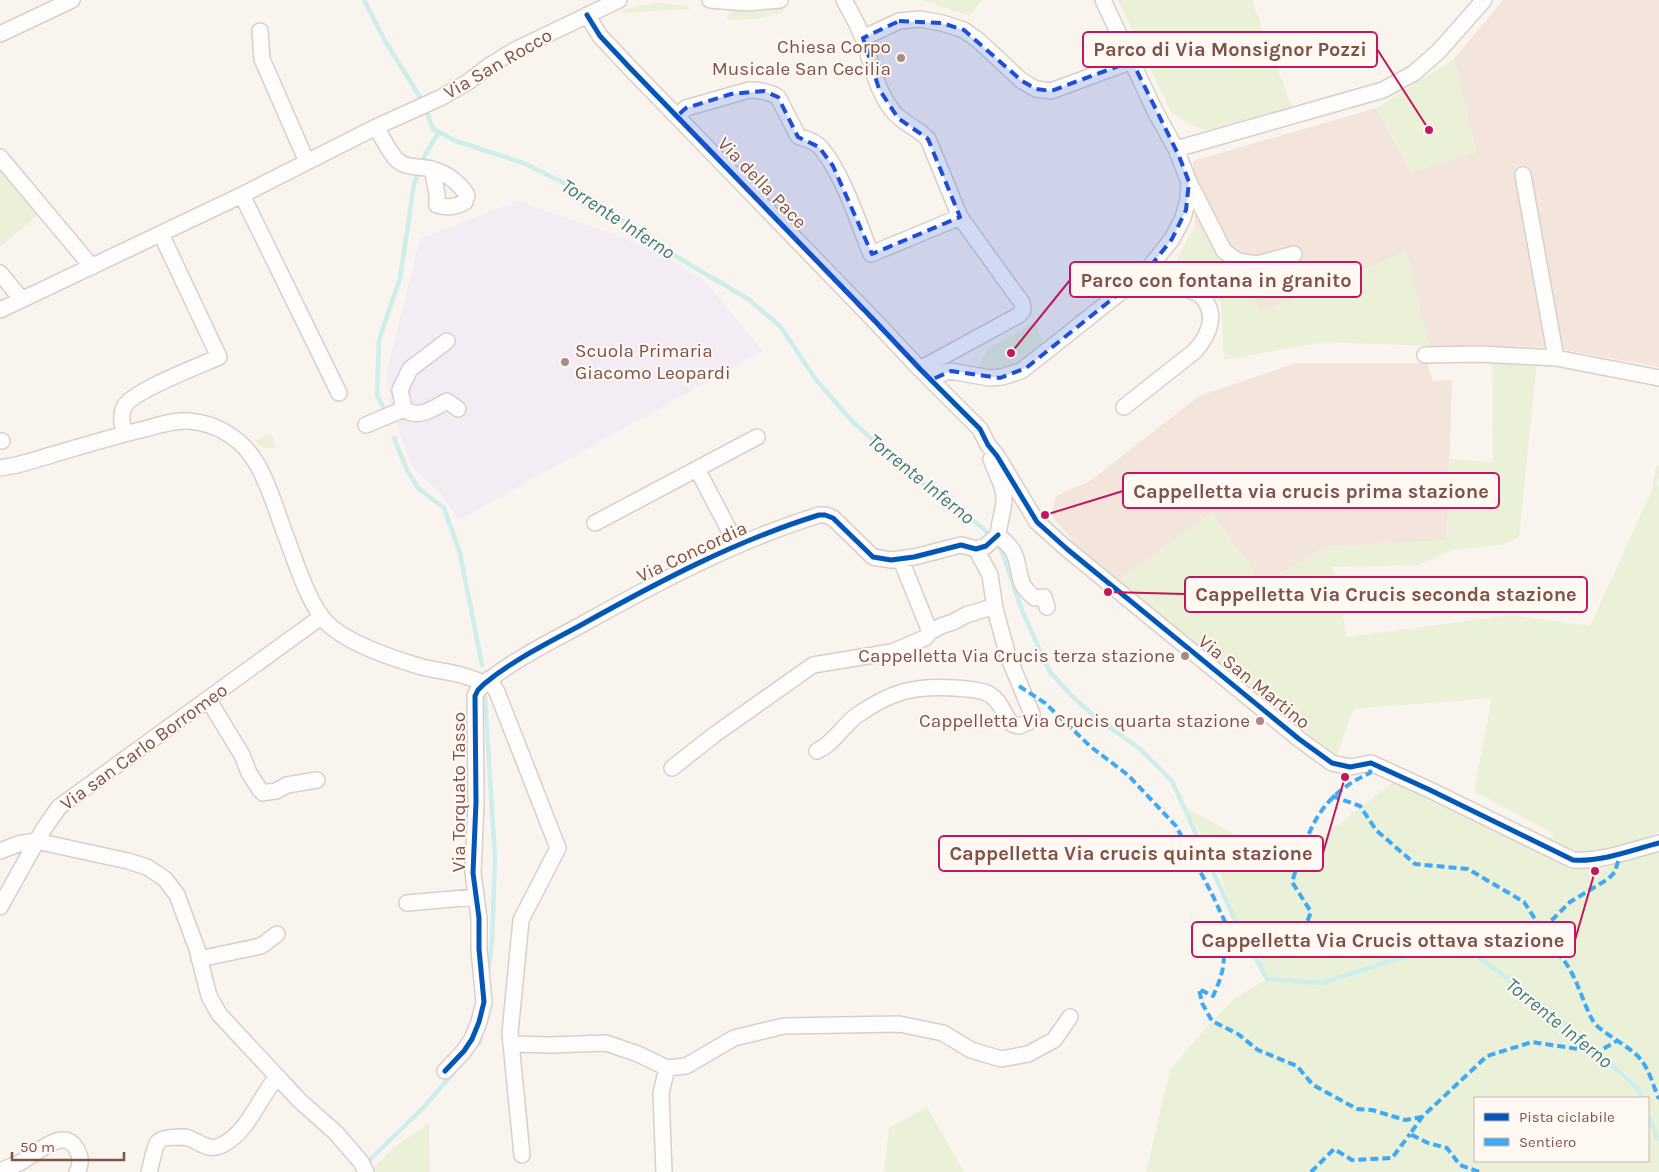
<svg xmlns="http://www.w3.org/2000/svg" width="1659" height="1172" viewBox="0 0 1659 1172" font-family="Karla,sans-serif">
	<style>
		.residential { fill: #f3e5dc }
		.education { fill: #f4ecf5 }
		.green { fill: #ebf1d8; fill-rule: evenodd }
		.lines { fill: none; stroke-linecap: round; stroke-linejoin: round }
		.stream { stroke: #ceeeeb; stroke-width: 4.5 }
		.minor-casing { stroke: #d9cfca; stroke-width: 18 }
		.minor { stroke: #fefdfc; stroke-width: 15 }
		.quiet { stroke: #3fa9f5; stroke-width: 4; stroke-dasharray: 8 4; stroke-linecap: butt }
		.cycleway-casing { stroke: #fff8f3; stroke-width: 8 }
		.cycleway { stroke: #0057b8; stroke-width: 5 }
		.marked { fill: #1d4ed8; fill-opacity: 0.2; stroke: #1d4ed8; stroke-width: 4; stroke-dasharray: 10 6; stroke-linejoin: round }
		.poi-dot { fill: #a98b83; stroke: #fff8f3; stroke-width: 2 }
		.labels { text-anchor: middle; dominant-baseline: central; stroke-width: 4; stroke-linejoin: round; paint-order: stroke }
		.poi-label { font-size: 19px; fill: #7e5349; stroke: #fff8f3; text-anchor: end }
		.street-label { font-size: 19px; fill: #7e5349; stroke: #fff8f3 }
		.water-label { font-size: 20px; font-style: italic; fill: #387c7b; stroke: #fff8f3 }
		.leader { fill: none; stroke: #c2185b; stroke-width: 2 }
		.callout-dot { fill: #c2185b; stroke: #fff8f3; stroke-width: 2 }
		.callout { fill: #fff8f3; stroke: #c2185b; stroke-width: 2 }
		.callout-label { font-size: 20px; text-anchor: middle; font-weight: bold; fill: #7e5349 }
	</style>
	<rect width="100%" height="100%" fill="#faf4ee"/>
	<path class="residential" d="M 1503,0 L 1659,0 L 1659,367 L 1548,347 L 1429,346 L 1406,252 L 1261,312 L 1240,273 L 1195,225 L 1193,161 L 1376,108 L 1411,172 L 1476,152 L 1454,59 Z
		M 1296,363 L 1427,363 L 1433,381 L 1452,380 L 1447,540 L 1325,547 L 1263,584 L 1211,513 L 1118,581 L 1103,573 L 1069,545 L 1073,541 L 1051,515 L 1056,496 L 1090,481 L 1199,396 Z"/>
	<path class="education" d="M 518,201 L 624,238 L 669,259 L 704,280 L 763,351 L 459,520 L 441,494 L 412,467 L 391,410 L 386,374 L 420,239 Z"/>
	<path class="green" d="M 921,0 L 982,0 L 970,16 Z
		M 1118,0 L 1254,0 L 1253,3 L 1292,107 L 1207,130 C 1193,127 1183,120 1171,112 Z
		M 659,3 L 688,6 L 690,9 L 625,13 L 622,10 L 637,6 Z
		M 783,8 L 784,11 L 782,13 L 756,19 L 730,20 L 726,17 L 732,11 L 757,12 Z
		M 1454,59 L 1476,152 L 1411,172 L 1376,108 Z
		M 0,165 L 40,213 L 0,247 Z
		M 1195,225 L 1240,273 L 1261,312 L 1406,252 L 1429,346 L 1324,342 L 1224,360 L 1221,302 L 1172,269 Z
		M 1035,323 L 1044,345 L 1021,371 L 977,376 L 978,367 L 988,348 Z
		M 1492,362 L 1537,362 L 1519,538 L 1501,545 L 1453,550 L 1418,565 L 1333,567 L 1347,637 L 1511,615 L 1590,626 L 1652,490 L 1656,466 L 1659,466 L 1659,477 L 1656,485 L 1659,486 L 1659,832 C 1634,842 1603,855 1576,852 C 1566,851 1552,845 1543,840 L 1556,835 L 1474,791 L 1492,698 L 1353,709 L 1337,756 L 1118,581 L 1211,513 L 1263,584 L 1325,547 L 1447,540 L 1450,459 L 1493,462 Z
		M 271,434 L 276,447 C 268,451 261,447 255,441 Z
		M 1395,781 L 1577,864 L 1605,869 L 1651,848 L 1659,842 L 1659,1172 L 1146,1172 L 1170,1070 L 1212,1021 L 1235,998 L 1267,979 L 1235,920 L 1214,855 L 1184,806 L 1287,864 ZM 1475,1098 L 1648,1098 L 1648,1161 L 1475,1161 Z
		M 927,1107 L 964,1172 L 884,1172 L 889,1128 Z
		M 429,1123 L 430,1172 L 369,1172 L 396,1146 Z"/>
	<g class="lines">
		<path class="stream" d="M 364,0 L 384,39 L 423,102 L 433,129 L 456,141 L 526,164 L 582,192 L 652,242 L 748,299 L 780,326 L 817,381 L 853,422 L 914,477 L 983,528 L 1001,549 L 1023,613 L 1050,672 L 1071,695 L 1096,718 L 1139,748 L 1172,781 L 1235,920 L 1267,979 L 1321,983 L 1426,950 L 1472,952 L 1531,996 L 1598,1052 L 1638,1089 L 1642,1098
			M 383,407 L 377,395 L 379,340 L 400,278 L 414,184 L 425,155 L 439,132
			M 394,438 L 407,470 L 418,488 L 444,508 L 460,553 L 482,665
			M 485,697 L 495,858 L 492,942 L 488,975
			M 473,1049 L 480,1042 L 481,1032
			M 1648,1114 L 1656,1137 L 1659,1139
			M 357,1172 L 423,1108 L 454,1072"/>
		<g class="minor-casing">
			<path id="minor" d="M 710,0 L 746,3 L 780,0
				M 844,0 C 851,13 858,25 863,38 C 872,63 875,88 892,110 C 901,123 917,127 928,139 L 960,217 L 1022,303 L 1023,310 L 1019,315 L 920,369
				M 1103,0 L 1155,111 L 1176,149 L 1189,182 L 1224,251 L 1238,261 L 1257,264 L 1294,254
				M 587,15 L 600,36 L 631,69 L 873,319 L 920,369 L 980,429 L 988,445 L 997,456 L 1037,522 L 1067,549 L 1299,739 L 1332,763 L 1350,767 L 1371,763 L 1430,790 L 1573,860 C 1602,862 1632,850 1659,843
				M 260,31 L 262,59 L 307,162
				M 0,34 L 72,0
				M 863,38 L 899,21 L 920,19 L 942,23 L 964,30 L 979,41 L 1022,81 L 1036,89 L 1051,91 L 1132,61
				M 677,116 L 686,108 L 749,90 C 759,90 769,91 778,97 L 798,136 C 805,139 813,140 819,146 C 841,169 859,224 871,254 L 960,217
				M 376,127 C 382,137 389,152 397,160 C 406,168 416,166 426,168 C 444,171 457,180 467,195 L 465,202 C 455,207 448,208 437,205 L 437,194 L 432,169
				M 1176,149 L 1383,90 L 1414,73 L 1439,51 L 1484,0
				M 0,157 L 92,267
				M 1523,175 L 1556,358
				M 242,195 L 339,393
				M 0,273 L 22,300
				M 0,310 L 242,195 L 376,127 L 440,98 L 468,82 L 489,66 L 515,50 L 619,0
				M 1425,355 L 1480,354 L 1556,358 L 1659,378
				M 931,380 L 940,374 L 951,371 L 989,378 L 1002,377 L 1021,371 L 1043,354 L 1146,272 L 1172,239 L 1183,218 L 1188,199 L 1189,182
				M 1124,407 L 1195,351 C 1210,334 1219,312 1199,294 L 1146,272
				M 404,409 L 400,390 L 410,369 L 447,341
				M 366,425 L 404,409 C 418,420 434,408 447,401 L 458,409
				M 125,433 C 122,424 120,417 124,407 C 132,391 199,366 219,357 L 161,234
				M 0,441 L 2,441
				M 991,459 C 995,471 1003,484 1004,496 C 1005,509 999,521 998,535 C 1003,540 1011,546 1014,553 C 1022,572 1015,583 1035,598 L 1044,597 L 1047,607
				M 0,468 L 17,465 C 60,453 102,439 145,429 C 159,425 174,420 189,421 C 216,423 241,438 255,461 C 267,479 277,512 285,534 C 295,559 308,604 327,623 C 347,643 394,659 422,667 C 443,672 465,673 484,684
				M 697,469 L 737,545
				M 595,523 L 757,437
				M 901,560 L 930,632
				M 489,679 L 497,692 L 558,848 L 521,920 L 510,1033 L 522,1155
				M 208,699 L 242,755 L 249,773 L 260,790 L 263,793 L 268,792 L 276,791 L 287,785 L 317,780
				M 817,751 C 833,744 842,727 856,716 C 890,692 914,685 955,688 C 966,689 979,689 989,694 C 1001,701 1003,714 1012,724 L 1019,726 L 1029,722 L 1032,714 L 1008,656 L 995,609 L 990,575 L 976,549
				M 672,768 L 714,735 L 813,665 L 892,652 L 925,638 L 930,632 L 941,626 L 953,622 L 966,615 L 995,606
				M 0,851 L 18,844 L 36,841 L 128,861 L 147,867 L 165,879 L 177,895 L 197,949 L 209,996 L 219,1014 L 300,1101 L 336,1133 L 361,1162 L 366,1172
				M 407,903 L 475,897
				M 0,907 L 43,830 L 59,807 L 321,617
				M 199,959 L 261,946 L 277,934
				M 511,1044 L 550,1045 L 606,1043 L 638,1054 L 667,1068 L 686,1066 L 734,1038 L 784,1026 L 899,1024 L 943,1033 L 971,1050 L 1001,1059 L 1028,1054 L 1054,1040 L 1070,1017
				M 445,1071 L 464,1051 L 472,1039 L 479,1022 L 484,1002 L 479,949 L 479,918 L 473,873 L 476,802 L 475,696 L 478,690 L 484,684 C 513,660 548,643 581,625 C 658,582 735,541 819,515 L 825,515 L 833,518 L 873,557 L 891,560 L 914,557 L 961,545 L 976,549 L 986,546 L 998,535
				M 0,1171 C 7,1168 15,1165 21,1162 C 36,1154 65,1125 77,1150 C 81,1157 81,1165 77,1172
				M 149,1172 C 152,1163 153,1150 158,1142 C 162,1137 178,1137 184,1137 C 199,1139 206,1154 224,1144 C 249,1130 259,1098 277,1077
				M 664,1172 L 661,1093 L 667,1068"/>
		</g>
		<use href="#minor" class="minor"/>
		<path class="quiet" d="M 1019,686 L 1045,703 L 1091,747 L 1128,775 L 1176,826 L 1211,892 L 1233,939 L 1223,945 C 1226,964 1221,979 1213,996 L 1199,989 L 1202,1003 L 1212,1021 L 1238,1034 L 1258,1050 L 1297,1066 L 1313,1085 L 1357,1109 L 1372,1110 L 1405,1120 L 1422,1117
			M 1332,796 L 1360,806 L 1376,830 L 1415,864 L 1468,869 L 1524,902 L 1557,953 C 1576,970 1581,1000 1593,1021 C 1598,1031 1632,1047 1641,1060 C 1649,1069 1654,1088 1659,1099
			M 1543,929 L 1570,902 L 1608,879 L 1615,872 L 1620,854
			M 1303,932 L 1311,912 L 1292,882 C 1308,831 1318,796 1370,773 L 1371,763
			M 1233,939 L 1251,929
			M 1311,1172 L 1334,1149 L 1352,1160 L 1392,1158 L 1410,1134
			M 1479,1172 L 1460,1165 L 1447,1148 L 1428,1143 L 1410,1134 L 1422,1117 L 1487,1056 L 1532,1042 L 1598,1052 L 1618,1040"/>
		<g class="cycleway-casing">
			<path id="cycleway" d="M 587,15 L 600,36 L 631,69 L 873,319 L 920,369 L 980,429 L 988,445 L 997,456 L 1037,522 L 1067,549 L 1299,739 L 1332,763 L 1350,767 L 1371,763 L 1430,790 L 1573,860 C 1602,862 1632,850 1659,843
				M 445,1071 L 464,1051 L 472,1039 L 479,1022 L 484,1002 L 479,949 L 479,918 L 473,873 L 476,802 L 475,696 L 478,690 L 484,684 C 513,660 548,643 581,625 C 658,582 735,541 819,515 L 825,515 L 833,518 L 873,557 L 891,560 L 914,557 L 961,545 L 976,549 L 986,546 L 998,535"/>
		</g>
		<use href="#cycleway" class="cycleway"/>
	</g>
	<path class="marked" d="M 899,21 L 942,23 L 964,30 L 1022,81 L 1036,89 L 1051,91 L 1132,61 L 1179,156 L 1189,182 L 1186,210 L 1172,239 L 1146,272 L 1026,368 L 1000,378 L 951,371 L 931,380 L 677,116 L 686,108 L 731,94 L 764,91 L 778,97 L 798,137 L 819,147 L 833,166 L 872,254 L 960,217 L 928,139 L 898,118 L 879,89 L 863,38 Z"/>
	<g class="poi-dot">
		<circle cx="901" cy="58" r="5"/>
		<circle cx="565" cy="362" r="5"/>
		<circle cx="1185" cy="656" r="5"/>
		<circle cx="1260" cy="721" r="5"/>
	</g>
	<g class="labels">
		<g class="poi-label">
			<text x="891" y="47">Chiesa Corpo<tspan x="891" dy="22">Musicale San Cecilia</tspan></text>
			<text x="575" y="351" text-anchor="start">Scuola Primaria<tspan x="575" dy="22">Giacomo Leopardi</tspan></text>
			<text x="1175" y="656">Cappelletta Via Crucis terza stazione</text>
			<text x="1250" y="721">Cappelletta Via Crucis quarta stazione</text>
		</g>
		<g class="street-label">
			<text transform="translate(498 64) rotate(-30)">Via San Rocco</text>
			<text transform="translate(762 183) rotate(46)">Via della Pace</text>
			<text transform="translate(692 552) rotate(-25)">Via Concordia</text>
			<text transform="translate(1254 682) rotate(39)">Via San Martino</text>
			<text transform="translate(144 747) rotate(-36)">Via san Carlo Borromeo</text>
			<text transform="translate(459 792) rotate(-90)">Via Torquato Tasso</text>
		</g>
		<g class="water-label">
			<text transform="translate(618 219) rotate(33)">Torrente Inferno</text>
			<text transform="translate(921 479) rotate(39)">Torrente Inferno</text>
			<text transform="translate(1559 1023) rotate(39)">Torrente Inferno</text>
		</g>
	</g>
	<path class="leader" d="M1429 130L1377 49M1011 353L1070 280M1045 515L1123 491M1108 592L1185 594M1345 777L1323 853M1595 871L1575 940"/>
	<g class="callout-dot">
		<circle cx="1429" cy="130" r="5"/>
		<circle cx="1011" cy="353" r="5"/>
		<circle cx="1045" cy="515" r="5"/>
		<circle cx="1108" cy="592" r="5"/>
		<circle cx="1345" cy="777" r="5"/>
		<circle cx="1595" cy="871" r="5"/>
	</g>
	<g class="callout">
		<rect x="1083" y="32" width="294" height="35" rx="5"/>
		<rect x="1070" y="262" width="291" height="35" rx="5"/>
		<rect x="1123" y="473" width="376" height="35" rx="5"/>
		<rect x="1185" y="577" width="402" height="35" rx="5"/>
		<rect x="939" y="836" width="384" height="35" rx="5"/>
		<rect x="1192" y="922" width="383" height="35" rx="5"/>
	</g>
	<g class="callout-label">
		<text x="1230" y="56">Parco di Via Monsignor Pozzi</text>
		<text x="1216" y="287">Parco con fontana in granito</text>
		<text x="1311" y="498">Cappelletta via crucis prima stazione</text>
		<text x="1386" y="601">Cappelletta Via Crucis seconda stazione</text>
		<text x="1131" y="860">Cappelletta Via crucis quinta stazione</text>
		<text x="1383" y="947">Cappelletta Via Crucis ottava stazione</text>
	</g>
	<rect x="1474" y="1097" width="175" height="65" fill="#fff8f3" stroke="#cbb6af"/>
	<rect x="1484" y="1113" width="25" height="8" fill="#0057b8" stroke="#cbb6af"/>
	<text x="1519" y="1122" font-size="15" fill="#7e5349">Pista ciclabile</text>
	<rect x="1484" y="1138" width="25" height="8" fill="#3fa9f5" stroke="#cbb6af"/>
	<text x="1519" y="1147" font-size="15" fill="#7e5349">Sentiero</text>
	<path d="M12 1152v8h112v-8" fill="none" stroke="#7e5349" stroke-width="2.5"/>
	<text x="20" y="1152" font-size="15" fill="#7e5349" stroke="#fff8f3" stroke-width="4" paint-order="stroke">50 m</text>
</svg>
